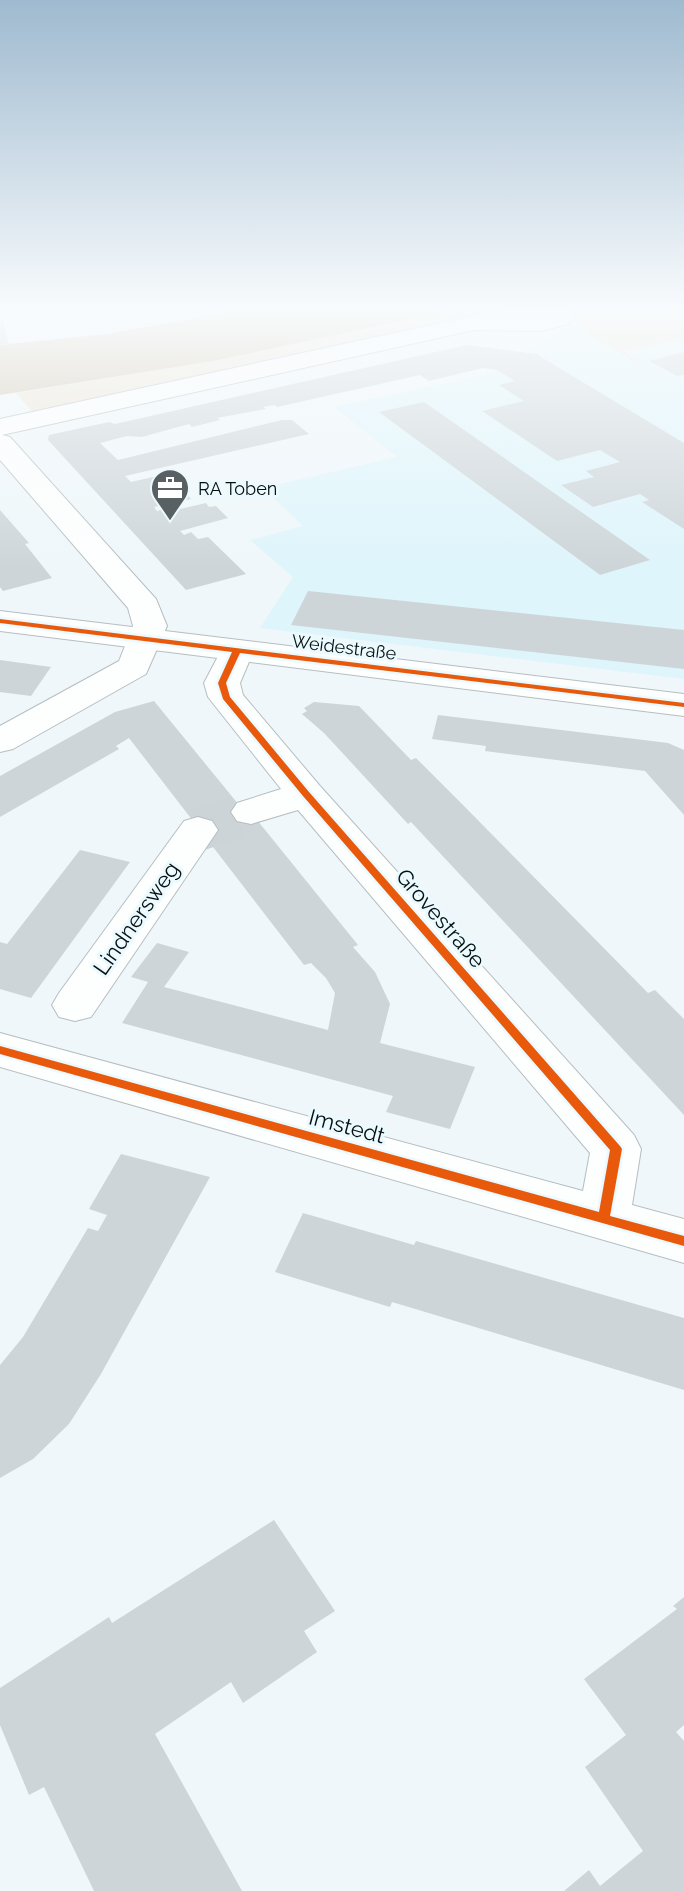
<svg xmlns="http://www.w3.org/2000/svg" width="684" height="1891" viewBox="0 0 684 1891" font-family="Raleway,sans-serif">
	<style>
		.built { fill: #def5fb }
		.green { fill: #ede4d1 }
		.water { fill: #d1c2a9 }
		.building { fill: #cdd5d8 }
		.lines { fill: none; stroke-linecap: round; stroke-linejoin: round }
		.street-tunnel { stroke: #ccd4d7; stroke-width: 42; stroke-dasharray: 42 21; stroke-linecap: butt }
		.street-casing { stroke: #b6bec1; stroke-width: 2 }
		.secondary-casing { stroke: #b6bec1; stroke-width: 2 }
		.street { fill: #fdfefe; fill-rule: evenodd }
		.secondary { fill: #fdfefe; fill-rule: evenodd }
		.cycleway-casing { stroke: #ebfafe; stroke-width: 5 }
		.cycleway { fill: #e8590c; fill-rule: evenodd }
		.labels { text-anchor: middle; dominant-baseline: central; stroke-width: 6; stroke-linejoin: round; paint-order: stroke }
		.far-poi-label { font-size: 18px; fill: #070f11; stroke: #ebfafe; text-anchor: start }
		.far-street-label { font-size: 18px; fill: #070f11; stroke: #ebfafe }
		.street-label { font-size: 22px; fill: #070f11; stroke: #ebfafe }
	</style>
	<rect width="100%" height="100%" fill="#eff7fa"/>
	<path class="built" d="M 569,315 L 591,335 L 634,359 L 622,351 L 684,339 L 684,679 L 260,628 L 293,577 L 250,540 L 303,526 L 263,488 L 397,457 L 334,407 L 498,372 L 572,321 Z"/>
	<path class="green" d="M 473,306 L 542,306 L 36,416 L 16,393 L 213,361 Z
		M 554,306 L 684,306 L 684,339 L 623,351 L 644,367 L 591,335 L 569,315 Z"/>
	<path class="water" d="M 264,306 L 473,306 L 213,361 L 0,395 L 0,345 L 107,334 Z"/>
	<path class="building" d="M 1,314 L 8,342 L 9,344 L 0,345 Z
		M 467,345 L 536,354 L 684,443 L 684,529 L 642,502 L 649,500 L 640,494 L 593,507 L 561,485 L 594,477 L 586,471 L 620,462 L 600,450 L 557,461 L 482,411 L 524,401 L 499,385 L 515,381 L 496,370 L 483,368 L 429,381 L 420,375 L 277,407 L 275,405 L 263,407 L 266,409 L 217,418 L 220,420 L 192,427 L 189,424 L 142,437 L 127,436 L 100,443 L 118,460 L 282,420 L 292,420 L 309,434 L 125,476 L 131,482 L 166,474 L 191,499 L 154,507 L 157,511 L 164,509 L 167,512 L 206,503 L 209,507 L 216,506 L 228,518 L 180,531 L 184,535 L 191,532 L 198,539 L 208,537 L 246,574 L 186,590 L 48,440 L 49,435 L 109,422 L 115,424 Z
		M 684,352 L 684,375 L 677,376 L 649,361 Z
		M 424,402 L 650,560 L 600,575 L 379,412 Z
		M 0,510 L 29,543 L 25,544 L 52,578 L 3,591 L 0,587 Z
		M 308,591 L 684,630 L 684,669 L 291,625 Z
		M 0,660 L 51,667 L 31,696 L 0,692 Z
		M 154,701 L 239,805 L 244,804 L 358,945 L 353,947 L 375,972 L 390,1004 L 380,1043 L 475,1067 L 450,1129 L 386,1112 L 393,1096 L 122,1023 L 148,982 L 131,977 L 157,943 L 189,952 L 164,987 L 328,1030 L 335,993 L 326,978 L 311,963 L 304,965 L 129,738 L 116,746 L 119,749 L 0,817 L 0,776 L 115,712 Z
		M 314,702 L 359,706 L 411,760 L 416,758 L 463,805 L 648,993 L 655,990 L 684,1019 L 684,1115 L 411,822 L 408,824 L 324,733 L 302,714 L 307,711 L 304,708 Z
		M 438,715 L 668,743 L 684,750 L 684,815 L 645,771 L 485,751 L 486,746 L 432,739 Z
		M 80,850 L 130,862 L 31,998 L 0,989 L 0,942 L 7,944 Z
		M 121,1154 L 210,1177 L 101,1374 L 69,1424 L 33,1459 L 0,1478 L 0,1365 L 23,1337 L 88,1228 L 98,1231 L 107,1215 L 89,1209 Z
		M 303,1213 L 414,1245 L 416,1241 L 684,1318 L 684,1390 L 392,1302 L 390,1307 L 275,1272 Z
		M 274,1520 L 335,1611 L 304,1631 L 317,1652 L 243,1703 L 231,1682 L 155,1734 L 242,1891 L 94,1891 L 44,1787 L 29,1795 L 0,1725 L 0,1688 L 109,1617 L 112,1623 Z
		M 684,1597 L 684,1725 L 676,1732 L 684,1741 L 684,1891 L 564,1891 L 589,1870 L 600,1886 L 643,1851 L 585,1767 L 626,1735 L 584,1679 L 677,1609 L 673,1606 Z"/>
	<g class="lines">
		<path class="street-tunnel" d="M 198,830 L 251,812"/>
		<g class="street-casing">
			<path id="street" d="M 568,306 L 574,314 L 569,324 L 541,331 L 474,330 L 2,435 L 10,437 L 156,599 L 167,626 L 146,674 L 13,749 L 0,752 L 0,726 L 119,661 L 133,626 L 128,608 L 0,460 L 0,419 L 509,308 Z
				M 237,640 L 249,643 L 254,650 L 240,683 L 243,695 L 320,786 L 634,1135 L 641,1149 L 632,1205 L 684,1219 L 684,1263 L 0,1067 L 0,1033 L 583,1191 L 590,1153 L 298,810 L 251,824 L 237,821 L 231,812 L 237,803 L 281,789 L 208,697 L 204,683 L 225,643 Z
				M 198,817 L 212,821 L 218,830 L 91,1017 L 75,1021 L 59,1017 L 52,1005 L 59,993 L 184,821 Z"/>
		</g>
		<g class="secondary-casing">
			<path id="secondary" d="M 0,611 L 684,694 L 684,716 L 0,631 Z"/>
		</g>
		<use href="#street" class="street"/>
		<use href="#secondary" class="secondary"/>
		<g class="cycleway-casing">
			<path id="cycleway" d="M 0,619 L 684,703 L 684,707 L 240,653 L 226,683 L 230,697 L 309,792 L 620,1146 L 622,1149 L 610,1216 L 684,1236 L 684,1246 L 0,1054 L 0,1046 L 599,1212 L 610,1150 L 303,796 L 223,699 L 218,683 L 232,652 L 0,623 Z"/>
		</g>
		<use href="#cycleway" class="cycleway"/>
	</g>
	<linearGradient id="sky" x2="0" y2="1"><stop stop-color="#9fbacf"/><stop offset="0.54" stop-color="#f8fbfd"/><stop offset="1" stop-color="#f8fbfd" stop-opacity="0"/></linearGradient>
	<rect width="684" height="571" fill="url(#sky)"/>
	<defs>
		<g id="office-pin" transform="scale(2)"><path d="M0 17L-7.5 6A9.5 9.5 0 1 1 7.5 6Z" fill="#586063" stroke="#ebfafe"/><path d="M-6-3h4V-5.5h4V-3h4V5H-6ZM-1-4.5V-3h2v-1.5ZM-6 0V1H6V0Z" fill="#fff"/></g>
	</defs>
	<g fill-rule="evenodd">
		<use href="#office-pin" x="170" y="488"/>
	</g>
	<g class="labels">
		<g class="far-poi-label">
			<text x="198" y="488">RA Toben</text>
		</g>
		<g class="far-street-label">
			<text transform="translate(344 647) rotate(7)">Weidestraße</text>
		</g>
		<g class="street-label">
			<text transform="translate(136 918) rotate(-55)">Lindnersweg</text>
			<text transform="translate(441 918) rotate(49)">Grovestraße</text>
			<text transform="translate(347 1126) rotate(15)">Imstedt</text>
		</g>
	</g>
</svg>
